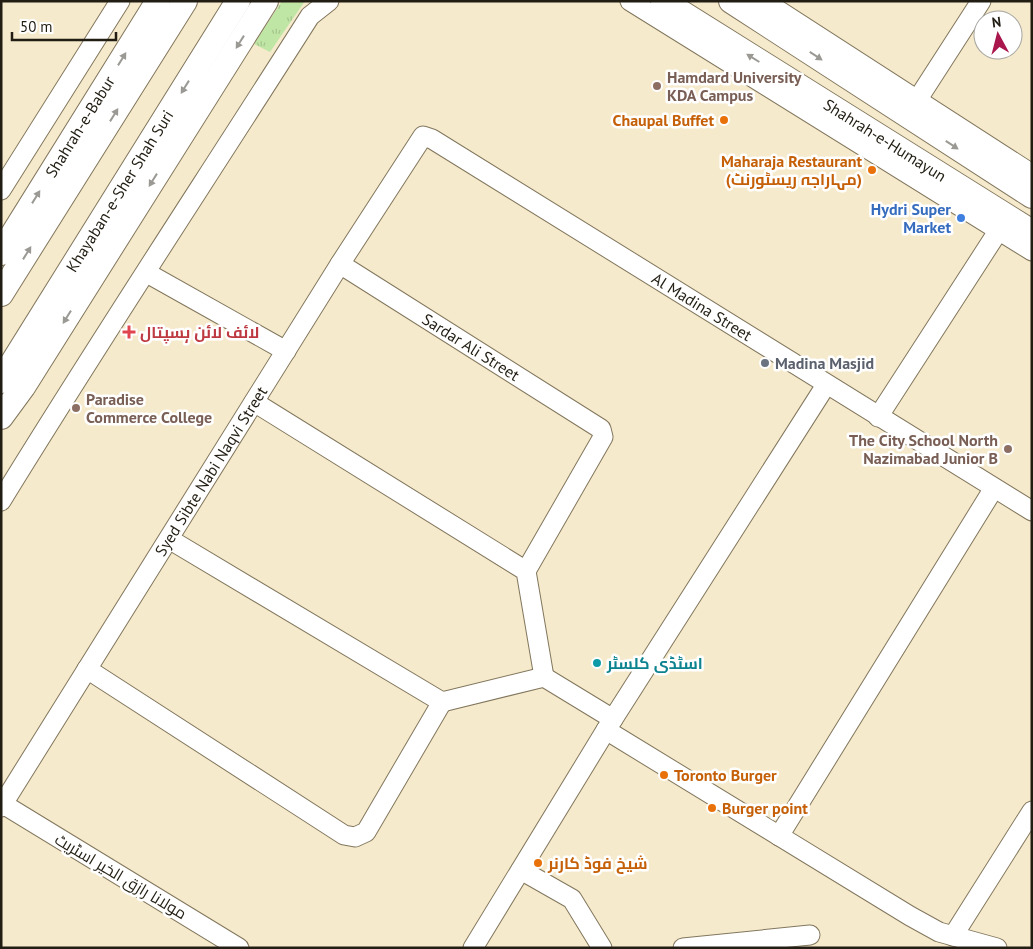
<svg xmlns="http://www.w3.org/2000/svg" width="1033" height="949" viewBox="0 0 1033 949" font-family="'PT Sans',Cairo,sans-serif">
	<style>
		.grass { fill: url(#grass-tufts) }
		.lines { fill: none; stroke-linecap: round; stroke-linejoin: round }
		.minor-casing { stroke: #82775d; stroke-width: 21 }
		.major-casing { stroke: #82775d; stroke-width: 26 }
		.minor { stroke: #fff; stroke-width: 19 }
		.major { stroke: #fff; stroke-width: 24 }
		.oneway { fill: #9b9994 }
		.education-dot { fill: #8d6e63; stroke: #fff; stroke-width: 2 }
		.food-dot { fill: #e8710a; stroke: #fff; stroke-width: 2 }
		.shop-dot { fill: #3f7fe0; stroke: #fff; stroke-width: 2 }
		.health-dot { fill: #e0444e; stroke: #fff; stroke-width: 2 }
		.worship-dot { fill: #6b7280; stroke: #fff; stroke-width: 2 }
		.culture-dot { fill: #0f9aa8; stroke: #fff; stroke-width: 2 }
		.labels { text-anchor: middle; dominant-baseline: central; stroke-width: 5; stroke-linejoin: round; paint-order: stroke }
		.education-label { font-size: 16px; font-weight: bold; fill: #785e54; stroke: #fff; text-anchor: start }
		.food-label { font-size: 16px; font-weight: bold; fill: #c56008; stroke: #fff; text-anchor: start }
		.street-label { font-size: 16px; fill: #211d12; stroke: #fff }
		.shop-label { font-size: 16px; font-weight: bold; fill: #366cbe; stroke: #fff; text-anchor: end }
		.health-label { font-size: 16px; font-weight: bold; fill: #be3a42; stroke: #fff; text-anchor: start }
		.worship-label { font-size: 16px; font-weight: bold; fill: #5b616d; stroke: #fff; text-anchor: start }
		.culture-label { font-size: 16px; font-weight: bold; fill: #0d838f; stroke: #fff; text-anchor: start }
	</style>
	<defs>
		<pattern id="grass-tufts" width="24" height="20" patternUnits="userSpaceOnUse" patternTransform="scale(1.25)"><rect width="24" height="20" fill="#c0e6a5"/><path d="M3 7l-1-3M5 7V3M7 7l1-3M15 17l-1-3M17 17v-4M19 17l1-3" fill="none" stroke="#a5c58d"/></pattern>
	</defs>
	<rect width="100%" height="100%" fill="#f6eacd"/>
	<path class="grass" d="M 282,1 L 305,1 L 270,52 L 254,44 Z"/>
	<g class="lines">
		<g class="minor-casing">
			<g id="minor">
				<path d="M 630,1 L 1032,251"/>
				<path d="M 764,1 L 1032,174"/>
				<path d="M 912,108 L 981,1"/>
				<path d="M 1,190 L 120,1"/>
				<path id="s1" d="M 340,264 L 601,429 L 603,437 L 526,571"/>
				<path d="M 147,273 L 286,351"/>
				<path d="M 254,402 L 526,571 L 544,677"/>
				<path d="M 878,417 L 1006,219"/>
				<path d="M 1,501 C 101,338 207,178 310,16 L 329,1"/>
				<path d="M 169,539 L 442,702 L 544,677 L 613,719"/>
				<path d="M 87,669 L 344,835 L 355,837 L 366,832 L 442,702"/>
				<path d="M 606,730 L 910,916 L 939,932 L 997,948"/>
				<path d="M 3,804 L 239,948"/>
				<path id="s2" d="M 1,807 L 340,264 L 423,136 L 432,139 L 1032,511"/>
				<path d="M 779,836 L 994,488"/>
				<path d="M 521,870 L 572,899 L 602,948"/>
				<path d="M 953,936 L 1032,811"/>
				<path d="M 473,948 L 606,730 L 826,385"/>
				<path d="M 683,948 L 810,935"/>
			</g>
		</g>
		<g class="major-casing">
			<g id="major">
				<path id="s3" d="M 663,1 L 1032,232"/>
				<path d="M 731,1 L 1032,196"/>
				<path id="s4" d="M 1,253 L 158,1"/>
				<path d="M 1,294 L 185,1"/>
				<path id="s5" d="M 1,381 L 238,1"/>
				<path d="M 1,417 L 23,387 L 266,1"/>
			</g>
		</g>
		<use href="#minor" class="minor"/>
		<use href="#major" class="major"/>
	</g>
	<defs><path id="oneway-solid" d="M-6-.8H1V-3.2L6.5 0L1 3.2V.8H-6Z" transform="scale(1.25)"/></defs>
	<g class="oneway">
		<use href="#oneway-solid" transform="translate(240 42) rotate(122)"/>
		<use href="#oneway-solid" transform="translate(816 56) rotate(33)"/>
		<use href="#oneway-solid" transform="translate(753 58) rotate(-148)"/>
		<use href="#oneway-solid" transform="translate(122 59) rotate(-58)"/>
		<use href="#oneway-solid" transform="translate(185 87) rotate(122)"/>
		<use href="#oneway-solid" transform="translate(114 115) rotate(-58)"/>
		<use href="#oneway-solid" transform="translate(952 145) rotate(33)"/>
		<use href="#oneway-solid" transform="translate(153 180) rotate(122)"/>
		<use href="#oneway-solid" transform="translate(36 197) rotate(-58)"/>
		<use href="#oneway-solid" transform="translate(27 253) rotate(-58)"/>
		<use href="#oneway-solid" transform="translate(67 317) rotate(122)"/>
	</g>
	<g class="education-dot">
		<circle cx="657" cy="86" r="5"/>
		<circle cx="76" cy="408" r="5"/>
		<circle cx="1008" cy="449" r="5"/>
	</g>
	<g class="food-dot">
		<circle cx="724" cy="120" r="5"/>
		<circle cx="872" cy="170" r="5"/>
		<circle cx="664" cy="775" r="5"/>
		<circle cx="712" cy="808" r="5"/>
		<circle cx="538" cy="863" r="5"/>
	</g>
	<circle class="shop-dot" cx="961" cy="218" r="5"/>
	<path class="health-dot" d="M126.5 324.5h5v5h5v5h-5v5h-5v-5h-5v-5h5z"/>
	<circle class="worship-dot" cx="765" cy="363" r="5"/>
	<circle class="culture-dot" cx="597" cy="663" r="5"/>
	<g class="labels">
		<g class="education-label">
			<text x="667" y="77">Hamdard University<tspan x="667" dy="18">KDA Campus</tspan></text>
			<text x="86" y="399">Paradise<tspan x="86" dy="18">Commerce College</tspan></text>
			<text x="998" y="440" text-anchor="end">The City School North<tspan x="998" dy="18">Nazimabad Junior B</tspan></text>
		</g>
		<g class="food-label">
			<text x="714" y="120" text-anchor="end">Chaupal Buffet</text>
			<text x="862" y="161" text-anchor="end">Maharaja Restaurant<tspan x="862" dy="18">(مہاراجہ ریسٹورنٹ)</tspan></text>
			<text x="674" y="775">Toronto Burger</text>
			<text x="722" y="808">Burger point</text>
			<text x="548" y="863">شیخ فوڈ کارنر</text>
		</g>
		<g class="street-label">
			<text stroke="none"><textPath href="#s4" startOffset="149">Shahrah-e-Babur</textPath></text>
			<text stroke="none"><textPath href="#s3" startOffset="262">Shahrah-e-Humayun</textPath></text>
			<text stroke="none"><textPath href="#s5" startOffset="224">Khayaban-e-Sher Shah Suri</textPath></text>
			<text stroke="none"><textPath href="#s2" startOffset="1120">Al Madina Street</textPath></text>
			<text stroke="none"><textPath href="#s1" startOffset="155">Sardar Ali Street</textPath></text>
			<text stroke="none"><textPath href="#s2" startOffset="396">Syed Sibte Nabi Naqvi Street</textPath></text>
			<text transform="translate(121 876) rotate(31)">مولانا رازق الخیر اسٹریٹ</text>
		</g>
		<g class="shop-label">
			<text x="951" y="209">Hydri Super<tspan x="951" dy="18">Market</tspan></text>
		</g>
		<g class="health-label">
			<text x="140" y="332">لائف لائن ہسپتال</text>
		</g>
		<g class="worship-label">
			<text x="775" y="363">Madina Masjid</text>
		</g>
		<g class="culture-label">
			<text x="607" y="663">اسٹڈی کلسٹر</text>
		</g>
	</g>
	<rect width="1033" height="949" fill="none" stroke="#211d12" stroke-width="5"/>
	<g transform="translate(998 35) rotate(353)"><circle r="24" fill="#ffffff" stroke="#a6a5a0"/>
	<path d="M0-4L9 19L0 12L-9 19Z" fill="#aa174d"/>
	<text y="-8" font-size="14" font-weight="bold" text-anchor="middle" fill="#211d12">N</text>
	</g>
	<path d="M12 32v8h104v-8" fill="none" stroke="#211d12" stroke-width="2.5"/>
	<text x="20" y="32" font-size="15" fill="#211d12" stroke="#ffffff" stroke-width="4" paint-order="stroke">50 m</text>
</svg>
